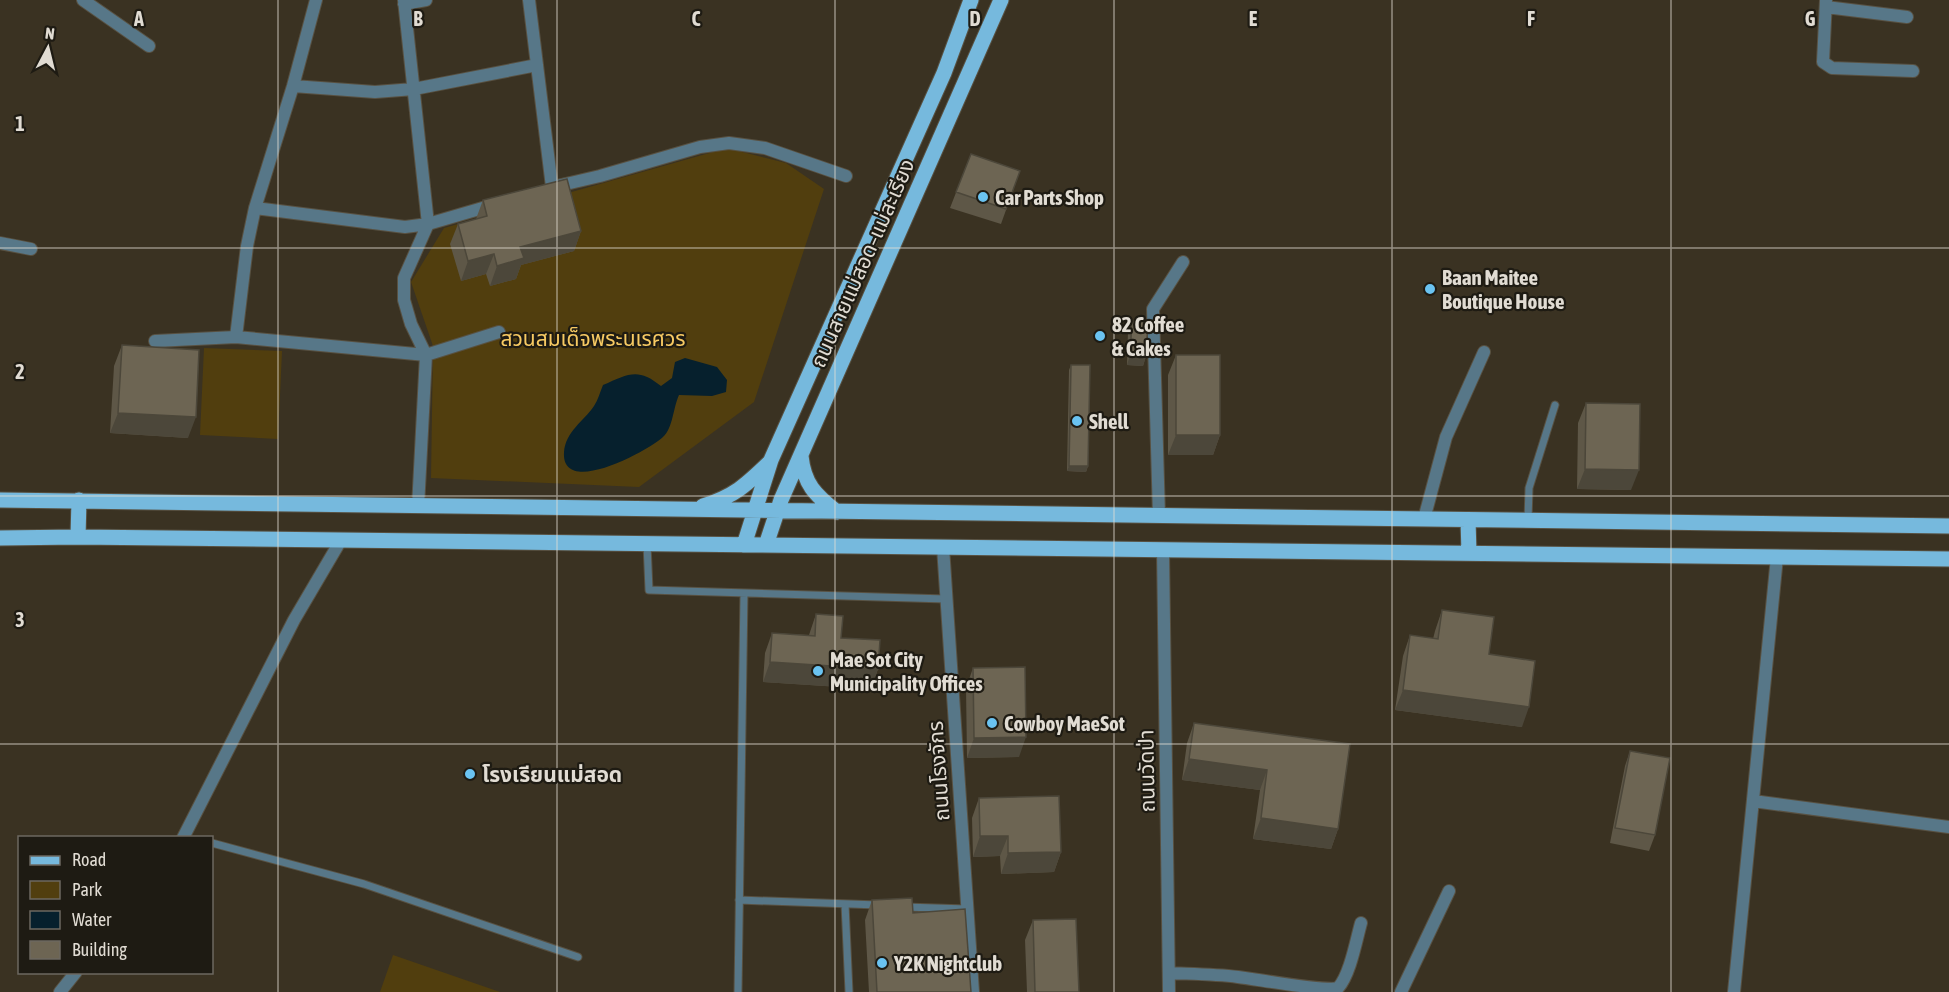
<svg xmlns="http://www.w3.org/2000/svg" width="1949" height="992" viewBox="0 0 1949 992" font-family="'Asap Condensed','Noto Sans Thai',sans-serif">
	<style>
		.green { fill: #513e0e }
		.water { fill: #06202d }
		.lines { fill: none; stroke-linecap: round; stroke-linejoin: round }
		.service-casing { stroke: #585142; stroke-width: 9 }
		.minor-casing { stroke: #585142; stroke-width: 14 }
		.primary-casing { stroke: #585142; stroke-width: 17 }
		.service { stroke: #577788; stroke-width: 7 }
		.minor { stroke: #577788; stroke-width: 12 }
		.primary { stroke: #76b9dd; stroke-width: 15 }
		.wall { fill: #5e5747 }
		.shaded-wall { fill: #4c473a }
		.building { fill: #6d6553; stroke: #4c473a; stroke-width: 1.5 }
		.grid { fill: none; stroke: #e1dcd3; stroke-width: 1.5; stroke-opacity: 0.55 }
		.poi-dot { fill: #6ac3f1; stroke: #1e1b13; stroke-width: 2 }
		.labels { text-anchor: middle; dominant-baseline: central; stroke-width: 4.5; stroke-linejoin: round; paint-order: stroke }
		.poi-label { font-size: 21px; font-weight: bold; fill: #e1dcd3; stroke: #1e1b13; text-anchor: start }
		.street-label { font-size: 21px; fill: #e1dcd3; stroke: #1e1b13 }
		.park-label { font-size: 21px; fill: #f7ca63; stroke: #1e1b13 }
		.grid-label { font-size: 20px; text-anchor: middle; font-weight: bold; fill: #e1dcd3; stroke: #1e1b13; stroke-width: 4.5; stroke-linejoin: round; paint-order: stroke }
	</style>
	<rect width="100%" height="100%" fill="#3a3222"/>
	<path class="green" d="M 727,148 L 786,163 L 824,189 L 754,402 L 639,487 L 431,478 L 433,346 L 411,282 L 444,228 Z
		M 204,348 L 282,351 L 278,439 L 200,435 Z
		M 393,955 L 500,992 L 380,992 Z"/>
	<path class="water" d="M 685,358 L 717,367 L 727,380 L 726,392 L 712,396 L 679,395 C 673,408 673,428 663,437 C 648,451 561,498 564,452 C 566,431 583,422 594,406 C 598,400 600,392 603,385 C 628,374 638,367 661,386 L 672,378 L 675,362 Z"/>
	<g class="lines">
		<g class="service-casing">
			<path id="service" d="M 1528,520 L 1529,488 L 1555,405
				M 647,544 L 649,590 L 946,599
				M 212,843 L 364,884 L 578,957
				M 739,900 L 878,905
				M 845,904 L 849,992
				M 904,907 L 967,909
				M 738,992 L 744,593"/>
		</g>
		<g class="minor-casing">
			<path id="minor" d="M 83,0 L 149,46
				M 404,0 L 428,224 L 404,278 L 404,300 L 411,324 L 426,355 L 499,332
				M 529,0 L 552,187
				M 1826,0 L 1823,62 L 1832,68 L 1913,71
				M 404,4 L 426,0
				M 1826,7 L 1907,17
				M 293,86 L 375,92 L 414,89 L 537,65
				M 553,187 L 600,176 L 700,147 L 729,143 L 765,148 L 846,176
				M 255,208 L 405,227 L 428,224 L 493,205
				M 0,243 L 31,249
				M 236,337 L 247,246 L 255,208 L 293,86 L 316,0
				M 155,341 L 236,337 L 426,355 L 418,507
				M 1159,516 L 1153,309 L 1183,262
				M 1424,519 L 1446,437 L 1484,352
				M 943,547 L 973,992
				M 1163,550 L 1169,992
				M 1753,801 L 1949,827
				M 183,838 L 294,620 L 341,540
				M 1169,973 C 1192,974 1215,974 1238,977 C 1256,979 1327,992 1338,988 C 1350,975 1356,941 1361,923
				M 60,992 L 76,972
				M 1401,992 L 1449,891
				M 1734,992 L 1777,557"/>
		</g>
		<g class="primary-casing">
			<path id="primary" d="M 801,456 C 804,484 815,495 837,512
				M 0,500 L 1949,526
				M 703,506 C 735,496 746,485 770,462
				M 1468,520 L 1469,553
				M 78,537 L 79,500
				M 0,538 L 78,537 L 1949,559
				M 744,545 L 771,460 L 944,73 L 971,0
				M 766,545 L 781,500 L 1001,0"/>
		</g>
		<use href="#service" class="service"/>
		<use href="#minor" class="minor"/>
		<use href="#primary" class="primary"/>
	</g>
	<path class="wall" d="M 971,154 L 1020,171 L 1001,224 L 950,208 Z
		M 483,200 L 581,231 L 574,251 L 521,265 L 516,279 L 490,286 L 486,274 L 461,281 L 450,244 L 458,224 L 476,219 Z
		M 1132,321 L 1146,356 L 1143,366 L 1127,365 L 1128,331 Z
		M 122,345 L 188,438 L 110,433 L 114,366 Z
		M 1176,355 L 1220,435 L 1213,455 L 1168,455 L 1168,375 Z
		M 1071,365 L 1088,466 L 1086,472 L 1067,471 L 1069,370 Z
		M 1586,403 L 1631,490 L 1577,489 L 1578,423 Z
		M 1442,610 L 1489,654 L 1522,727 L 1395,710 L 1403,656 L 1410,635 L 1433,639 L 1435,631 Z
		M 816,614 L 841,638 L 878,669 L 871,689 L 763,682 L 765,653 L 772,633 L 809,635 Z
		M 973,668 L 1019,757 L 967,758 L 966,688 Z
		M 1194,723 L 1350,744 L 1338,829 L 1331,849 L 1253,839 L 1260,790 L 1182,780 L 1187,743 Z
		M 1630,751 L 1655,835 L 1649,851 L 1610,843 L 1625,766 Z
		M 979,798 L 1061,852 L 1054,872 L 1001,874 L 1000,856 L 973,857 L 972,818 Z
		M 872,900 L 913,913 L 971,992 L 869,992 L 865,920 Z
		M 1033,920 L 1079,992 L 1027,992 L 1025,940 Z"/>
	<path class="shaded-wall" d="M 581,231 L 574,251 L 521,265 L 516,279 L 490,286 L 497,266 L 520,247 Z
		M 494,254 L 486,274 L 461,281 L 468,261 Z
		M 1130,355 L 1146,356 L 1143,366 L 1127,365 Z
		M 118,413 L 196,417 L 188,438 L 110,433 Z
		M 1176,435 L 1220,435 L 1213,455 L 1168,455 Z
		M 1069,466 L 1088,466 L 1086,472 L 1067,471 Z
		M 1585,469 L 1639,470 L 1631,490 L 1577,489 Z
		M 770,662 L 878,669 L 871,689 L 763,682 Z
		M 1403,690 L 1529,707 L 1522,727 L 1395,710 Z
		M 1026,737 L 1019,757 L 967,758 L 974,738 Z
		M 1189,759 L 1267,770 L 1260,790 L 1182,780 Z
		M 1261,818 L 1338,829 L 1331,849 L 1253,839 Z
		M 980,836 L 1008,836 L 1000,856 L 973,857 Z
		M 1061,852 L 1054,872 L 1001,874 L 1008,853 Z"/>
	<path class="building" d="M 971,154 L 1020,171 L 1006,209 L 956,192 Z
		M 567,179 L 581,231 L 520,247 L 524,258 L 497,266 L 494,254 L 468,261 L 458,224 L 487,216 L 483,200 Z
		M 1132,321 L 1148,321 L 1146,356 L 1130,355 Z
		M 122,345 L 199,350 L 196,417 L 118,413 Z
		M 1176,355 L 1220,355 L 1220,435 L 1176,435 Z
		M 1071,365 L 1090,365 L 1088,466 L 1069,466 Z
		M 1586,403 L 1640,404 L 1639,470 L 1585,469 Z
		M 1442,610 L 1494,617 L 1489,654 L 1535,661 L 1529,707 L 1403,690 L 1410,635 L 1438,639 Z
		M 816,614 L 843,616 L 841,638 L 880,640 L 878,669 L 770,662 L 772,633 L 815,636 Z
		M 1025,667 L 1026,737 L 974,738 L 973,668 Z
		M 1194,723 L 1350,744 L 1338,829 L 1261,818 L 1267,770 L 1189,759 Z
		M 1630,751 L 1670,758 L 1655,835 L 1615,828 Z
		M 1059,796 L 1061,852 L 1008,853 L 1008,836 L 980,836 L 979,798 Z
		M 912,898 L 913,913 L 965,909 L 971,992 L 877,992 L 872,900 Z
		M 1076,919 L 1079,992 L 1035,992 L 1033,920 Z"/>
	<path class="grid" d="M 278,0 L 278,992M 557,0 L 557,992M 835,0 L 835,992M 1114,0 L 1114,992M 1392,0 L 1392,992M 1671,0 L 1671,992M 0,248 L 1949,248M 0,496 L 1949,496M 0,744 L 1949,744"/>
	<g class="poi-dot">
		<circle cx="983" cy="197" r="6"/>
		<circle cx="1430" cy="289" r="6"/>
		<circle cx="1100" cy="336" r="6"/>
		<circle cx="1077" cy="421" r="6"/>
		<circle cx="818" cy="671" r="6"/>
		<circle cx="992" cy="723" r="6"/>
		<circle cx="470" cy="774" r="6"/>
		<circle cx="882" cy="963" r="6"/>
	</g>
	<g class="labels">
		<g class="poi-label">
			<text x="995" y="197">Car Parts Shop</text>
			<text x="1442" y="277">Baan Maitee<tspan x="1442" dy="24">Boutique House</tspan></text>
			<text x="1112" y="324">82 Coffee<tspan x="1112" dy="24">&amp; Cakes</tspan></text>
			<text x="1089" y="421">Shell</text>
			<text x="830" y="659">Mae Sot City<tspan x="830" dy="24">Municipality Offices</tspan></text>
			<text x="1004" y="723">Cowboy MaeSot</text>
			<text x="482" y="774">โรงเรียนแม่สอด</text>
			<text x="894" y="963">Y2K Nightclub</text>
		</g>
		<g class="street-label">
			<text transform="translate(862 263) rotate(-66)">ถนนสายแม่สอด–แม่สะเรียง</text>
			<text transform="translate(938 771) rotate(-94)">ถนนโรงจักร</text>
			<text transform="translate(1146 771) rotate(-91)">ถนนวัดป่า</text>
		</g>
		<g class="park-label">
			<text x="593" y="338">สวนสมเด็จพระนเรศวร</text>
		</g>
	</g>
	<g class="grid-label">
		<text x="139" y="26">A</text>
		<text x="418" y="26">B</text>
		<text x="696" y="26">C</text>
		<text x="975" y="26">D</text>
		<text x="1253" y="26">E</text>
		<text x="1531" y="26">F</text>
		<text x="1810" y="26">G</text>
		<text x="20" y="131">1</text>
		<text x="20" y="379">2</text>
		<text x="20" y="627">3</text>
	</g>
	<rect x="18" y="836" width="195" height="138" fill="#1e1b13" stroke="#6c6860" stroke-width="1.5"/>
	<rect x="30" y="856" width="30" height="9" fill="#76b9dd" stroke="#6c6860" stroke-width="1.5"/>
	<text x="72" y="866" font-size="18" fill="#e1dcd3">Road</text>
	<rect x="30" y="881" width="30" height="18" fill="#513e0e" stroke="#6c6860" stroke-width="1.5"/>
	<text x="72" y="896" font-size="18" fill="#e1dcd3">Park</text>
	<rect x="30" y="911" width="30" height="18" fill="#06202d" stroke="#6c6860" stroke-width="1.5"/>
	<text x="72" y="926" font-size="18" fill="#e1dcd3">Water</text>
	<rect x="30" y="941" width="30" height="18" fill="#6d6553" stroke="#6c6860" stroke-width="1.5"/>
	<text x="72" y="956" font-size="18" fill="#e1dcd3">Building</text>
	<g transform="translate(48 48) rotate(7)" stroke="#1e1b13" stroke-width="4.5" paint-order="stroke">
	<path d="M0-4.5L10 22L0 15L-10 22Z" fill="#e1dcd3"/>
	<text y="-9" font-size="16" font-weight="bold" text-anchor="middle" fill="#e1dcd3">N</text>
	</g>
</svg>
